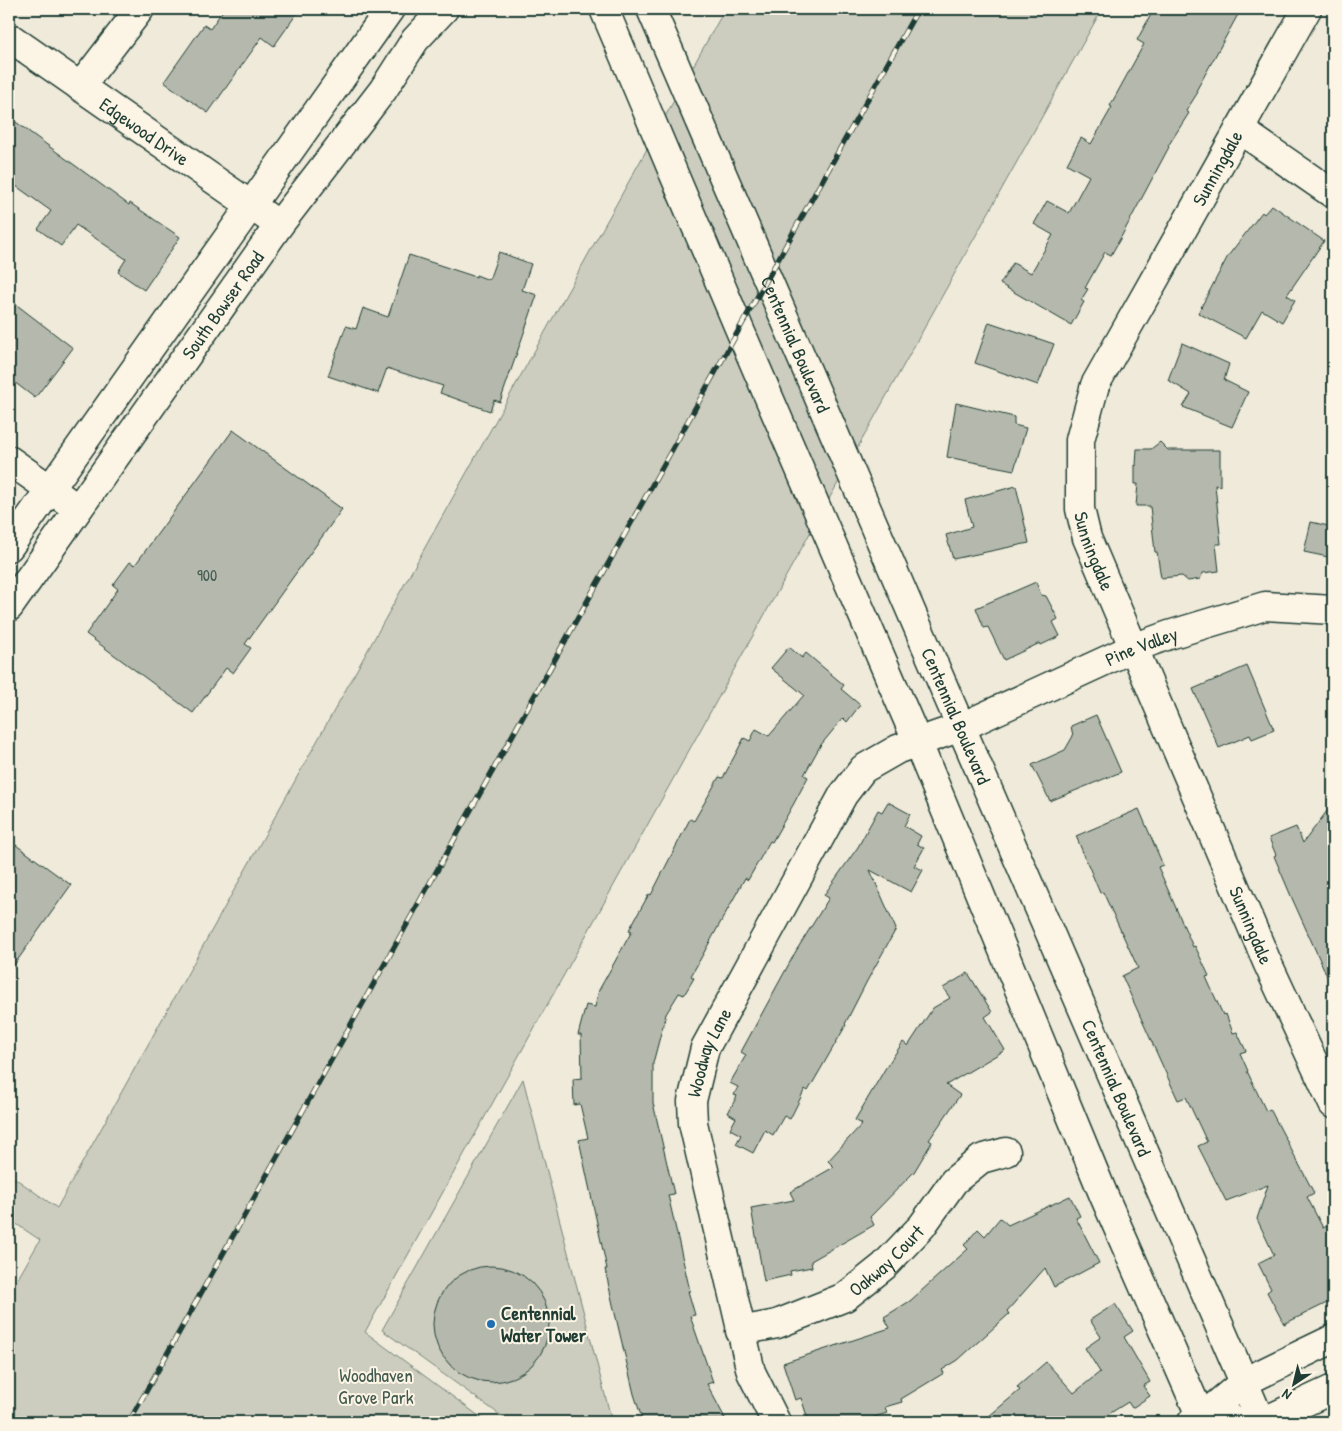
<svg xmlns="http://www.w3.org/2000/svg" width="1342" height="1431" viewBox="0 0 1342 1431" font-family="'Patrick Hand',sans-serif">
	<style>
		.green { fill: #cccdbf; stroke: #76857a }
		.building { fill: #b5b9ad; stroke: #1f3d34 }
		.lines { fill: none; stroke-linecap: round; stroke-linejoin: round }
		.minor-casing { stroke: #1f3d34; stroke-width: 31 }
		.tertiary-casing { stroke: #1f3d34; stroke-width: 31 }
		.secondary-casing { stroke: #1f3d34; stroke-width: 31 }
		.minor { stroke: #fcf5e5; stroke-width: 28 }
		.tertiary { stroke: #fcf5e5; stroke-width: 28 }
		.secondary { stroke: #fcf5e5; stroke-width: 28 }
		.rail-casing { stroke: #1f3d34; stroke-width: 5.5 }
		.rail { stroke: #fcf5e5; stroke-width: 4; stroke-dasharray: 11; stroke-linecap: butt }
		.poi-dot { fill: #1f6fb2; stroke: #fcf5e5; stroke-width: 2 }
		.labels { text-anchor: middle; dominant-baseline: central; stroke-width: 4; stroke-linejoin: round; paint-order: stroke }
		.number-label { font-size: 16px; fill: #445c52 }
		.street-label { font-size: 19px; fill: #1f3d34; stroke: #fcf5e5 }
		.poi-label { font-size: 19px; font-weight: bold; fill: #1f3d34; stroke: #fcf5e5; text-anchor: start }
		.park-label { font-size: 19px; fill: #425a50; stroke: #fcf5e5 }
	</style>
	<rect width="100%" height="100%" fill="#efeada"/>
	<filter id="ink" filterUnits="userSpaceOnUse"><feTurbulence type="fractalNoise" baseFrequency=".02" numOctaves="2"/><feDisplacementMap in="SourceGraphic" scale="10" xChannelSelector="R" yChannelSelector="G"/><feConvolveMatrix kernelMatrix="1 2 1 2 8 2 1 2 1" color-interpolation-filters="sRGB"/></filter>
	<g filter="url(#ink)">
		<path class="green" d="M 725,9 L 1102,9 L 365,1332 L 487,1422 L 9,1422 L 9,1294 L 40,1240 L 9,1219 L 9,1174 L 57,1208 Z
			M 523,1079 L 612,1422 L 510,1422 L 382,1330 Z"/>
		<path class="building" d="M 224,9 L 300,9 L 274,46 L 262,37 L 208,113 L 164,82 L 204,25 L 210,29 Z
			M 1154,9 L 1241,9 L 1196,91 L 1198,92 L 1186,111 L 1189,113 L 1168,146 L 1169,147 L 1120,239 L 1111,255 L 1105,252 L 1085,288 L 1088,289 L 1081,300 L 1084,302 L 1071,325 L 1000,284 L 1013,263 L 1031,273 L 1053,235 L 1034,224 L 1047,201 L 1069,213 L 1089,176 L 1067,164 L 1081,138 L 1091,144 L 1112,107 L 1110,106 L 1144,44 L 1137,40 Z
			M 9,117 L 129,205 L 130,203 L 180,237 L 144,290 L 118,272 L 126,259 L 76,225 L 61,246 L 38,229 L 51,211 L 9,181 Z
			M 1272,205 L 1324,241 L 1287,295 L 1295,300 L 1282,322 L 1262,310 L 1246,338 L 1198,313 L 1228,256 L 1262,212 L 1264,214 Z
			M 499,252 L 531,264 L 522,290 L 537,295 L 500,402 L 494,400 L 490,411 L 440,393 L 443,386 L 387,368 L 378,393 L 328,376 L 346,326 L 356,329 L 363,308 L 388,317 L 409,255 L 476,277 L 476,275 L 489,280 Z
			M 9,299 L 73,348 L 35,398 L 9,378 Z
			M 989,322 L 1054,344 L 1038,385 L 975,363 Z
			M 1182,343 L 1229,364 L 1224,380 L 1248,392 L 1232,427 L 1183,407 L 1191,394 L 1168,380 Z
			M 956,403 L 1014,417 L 1014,425 L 1026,428 L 1014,470 L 947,457 Z
			M 233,430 L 342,509 L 245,644 L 251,648 L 233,673 L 226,668 L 193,713 L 86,634 L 118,589 L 113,585 L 130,562 L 135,565 Z
			M 1160,442 L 1168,450 L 1220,450 L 1220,486 L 1215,485 L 1221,544 L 1216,544 L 1219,571 L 1203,573 L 1200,579 L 1188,581 L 1182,576 L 1161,578 L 1157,552 L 1155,552 L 1150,506 L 1136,506 L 1138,484 L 1135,484 L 1135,465 L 1136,466 L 1137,449 L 1151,449 Z
			M 1016,486 L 1029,543 L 953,559 L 946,535 L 972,527 L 965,500 Z
			M 1311,522 L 1333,527 L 1333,558 L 1304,552 Z
			M 1036,582 L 1041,595 L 1046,596 L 1058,619 L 1053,622 L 1060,636 L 1041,645 L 1040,643 L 1004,660 L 988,627 L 984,628 L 976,608 Z
			M 789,647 L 802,658 L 806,653 L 844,685 L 841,689 L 860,705 L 847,722 L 843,718 L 820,746 L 804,775 L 808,777 L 793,805 L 772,842 L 770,841 L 748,880 L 745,878 L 691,976 L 694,978 L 684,995 L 679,993 L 666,1014 L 653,1063 L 653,1103 L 674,1194 L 668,1195 L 690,1291 L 688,1291 L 695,1315 L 690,1316 L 713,1382 L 707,1384 L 727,1422 L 643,1422 L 634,1394 L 614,1309 L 605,1269 L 607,1269 L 579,1140 L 588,1138 L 580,1104 L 574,1105 L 573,1079 L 582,1078 L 581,1035 L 578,1035 L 586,1005 L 595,1007 L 599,990 L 632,931 L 629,930 L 649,894 L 651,895 L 690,819 L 694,821 L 719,777 L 723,778 L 744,738 L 750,741 L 756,729 L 769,736 L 804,695 L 771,668 Z
			M 1247,666 L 1274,730 L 1252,739 L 1250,735 L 1219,748 L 1193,689 Z
			M 1096,715 L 1121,772 L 1050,801 L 1032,765 L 1065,750 L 1073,736 L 1071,726 Z
			M 888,802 L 910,814 L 904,826 L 921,836 L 917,844 L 924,848 L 914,866 L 923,870 L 911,892 L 870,870 L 896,929 L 867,981 L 845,1024 L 846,1025 L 808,1091 L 805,1089 L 790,1119 L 784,1116 L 773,1135 L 765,1130 L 753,1153 L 736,1144 L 741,1135 L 730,1129 L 736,1118 L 728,1113 L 737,1096 L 734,1095 L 738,1087 L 730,1083 L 746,1055 L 741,1052 L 796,951 L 829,898 L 824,895 L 858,847 L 878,810 L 882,812 Z
			M 1333,803 L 1333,989 L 1291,896 L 1274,856 L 1276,855 L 1269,838 L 1296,827 L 1303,843 Z
			M 1139,809 L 1163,865 L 1158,867 L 1193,947 L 1195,946 L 1209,976 L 1206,977 L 1223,1015 L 1226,1014 L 1233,1033 L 1237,1032 L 1246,1051 L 1240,1053 L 1248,1071 L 1247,1071 L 1266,1111 L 1270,1109 L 1314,1193 L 1307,1197 L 1323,1228 L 1327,1226 L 1333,1239 L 1333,1300 L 1284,1324 L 1267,1292 L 1271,1289 L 1258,1263 L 1274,1255 L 1257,1219 L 1268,1185 L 1226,1201 L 1198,1146 L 1207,1142 L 1186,1097 L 1178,1100 L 1122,976 L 1138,968 L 1103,892 L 1100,893 L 1076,836 Z
			M 9,840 L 71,885 L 9,972 Z
			M 968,973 L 992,1012 L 985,1017 L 1005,1050 L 946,1085 L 960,1095 L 929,1140 L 932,1142 L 914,1172 L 870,1217 L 874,1225 L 811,1261 L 812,1267 L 790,1271 L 791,1275 L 764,1281 L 751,1208 L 794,1200 L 790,1192 L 834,1167 L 828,1161 L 862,1124 L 855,1120 L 885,1069 L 903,1042 L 908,1046 L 933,1008 L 950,998 L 943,988 Z
			M 1070,1196 L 1080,1216 L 1076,1218 L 1099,1263 L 1054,1287 L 1045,1268 L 1007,1311 L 1009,1314 L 958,1360 L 942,1370 L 944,1373 L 901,1399 L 902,1402 L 885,1407 L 887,1413 L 859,1422 L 809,1422 L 801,1398 L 795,1400 L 783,1363 L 890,1328 L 884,1317 L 910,1301 L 968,1249 L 964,1245 L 978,1229 L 985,1236 L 1000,1218 L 1008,1225 Z
			M433 1324a58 58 0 1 1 116 0a58 58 0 1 1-116 0Z
			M 1115,1304 L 1133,1331 L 1124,1337 L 1150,1382 L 1143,1386 L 1150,1396 L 1132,1408 L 1128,1402 L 1096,1422 L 982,1422 L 1020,1390 L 1017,1387 L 1046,1362 L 1074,1393 L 1100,1372 L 1085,1348 L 1101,1337 L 1090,1320 Z"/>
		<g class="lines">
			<g class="minor-casing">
				<g id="minor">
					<path id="s1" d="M 1307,9 L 1095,385 L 1080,440 L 1080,509 L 1087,538 L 1267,962 L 1333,1104"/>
					<path id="s2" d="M 9,37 L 279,225"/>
					<path d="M 80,87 L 140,9"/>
					<path d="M 1239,129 L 1333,194"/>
					<path d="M 9,460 L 78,509"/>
					<path id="s3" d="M 740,1331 L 777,1324 L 845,1297 L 884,1266 L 922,1226 L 954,1181 L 981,1159 L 1006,1152"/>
					<path d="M 1201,1418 L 1259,1422"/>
					<path id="s4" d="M 776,1422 L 751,1372 L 693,1123 L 692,1101 L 705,1048 L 843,795 L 863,769 L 898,749 L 961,727 L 1133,648 L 1169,635 L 1265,606 L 1333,610"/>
					<path d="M 1192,1422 L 1201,1418 L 1244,1382 L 1333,1339"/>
					<path d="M 1262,1422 L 1333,1389"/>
				</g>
			</g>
			<g class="tertiary-casing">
				<g id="tertiary">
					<path d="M 9,547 L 390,9"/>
					<path id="s5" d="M 9,607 L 279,225 L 383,90 L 415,40 L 444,9"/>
				</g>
			</g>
			<g class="secondary-casing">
				<g id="secondary">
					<path d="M 604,9 L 739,328 L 917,741 L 1104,1196 L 1203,1422"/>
					<path id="s6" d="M 651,9 L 1261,1422"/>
				</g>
			</g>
			<use href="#minor" class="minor"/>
			<use href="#tertiary" class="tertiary"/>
			<use href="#secondary" class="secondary"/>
			<g class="rail-casing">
				<path id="rail" d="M 129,1422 L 918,9"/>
			</g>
			<use href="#rail" class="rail"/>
		</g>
	</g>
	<circle class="poi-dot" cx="491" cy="1324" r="5"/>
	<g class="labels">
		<g class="number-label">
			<text x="207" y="575">900</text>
		</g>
		<g class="street-label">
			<text stroke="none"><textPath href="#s2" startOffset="165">Edgewood Drive</textPath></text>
			<text transform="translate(1217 168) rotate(-61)">Sunningdale</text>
			<text stroke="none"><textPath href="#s5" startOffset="370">South Bowser Road</textPath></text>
			<text stroke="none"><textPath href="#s6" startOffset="365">Centennial Boulevard</textPath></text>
			<text stroke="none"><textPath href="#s1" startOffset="602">Sunningdale</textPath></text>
			<text stroke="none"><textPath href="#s4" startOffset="1014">Pine Valley</textPath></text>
			<text stroke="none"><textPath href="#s6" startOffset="770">Centennial Boulevard</textPath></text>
			<text stroke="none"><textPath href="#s1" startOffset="1008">Sunningdale</textPath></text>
			<text stroke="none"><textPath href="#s4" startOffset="385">Woodway Lane</textPath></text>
			<text stroke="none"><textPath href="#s6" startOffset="1175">Centennial Boulevard</textPath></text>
			<text stroke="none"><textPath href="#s3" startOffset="166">Oakway Court</textPath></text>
		</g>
		<g class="poi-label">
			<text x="501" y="1313">Centennial<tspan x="501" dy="22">Water Tower</tspan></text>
		</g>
		<g class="park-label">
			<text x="376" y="1375">Woodhaven<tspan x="376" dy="22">Grove Park</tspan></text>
		</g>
	</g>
	<rect width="1342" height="1431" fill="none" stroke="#fcf5e5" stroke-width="30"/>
	<rect x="15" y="15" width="1312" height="1401" fill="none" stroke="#1f3d34" stroke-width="2" filter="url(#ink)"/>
	<g transform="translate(1294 1384) rotate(215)" stroke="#fcf5e5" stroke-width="4" paint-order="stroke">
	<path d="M0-4L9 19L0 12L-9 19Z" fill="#1f3d34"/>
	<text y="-8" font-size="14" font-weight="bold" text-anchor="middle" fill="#1f3d34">N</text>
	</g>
</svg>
